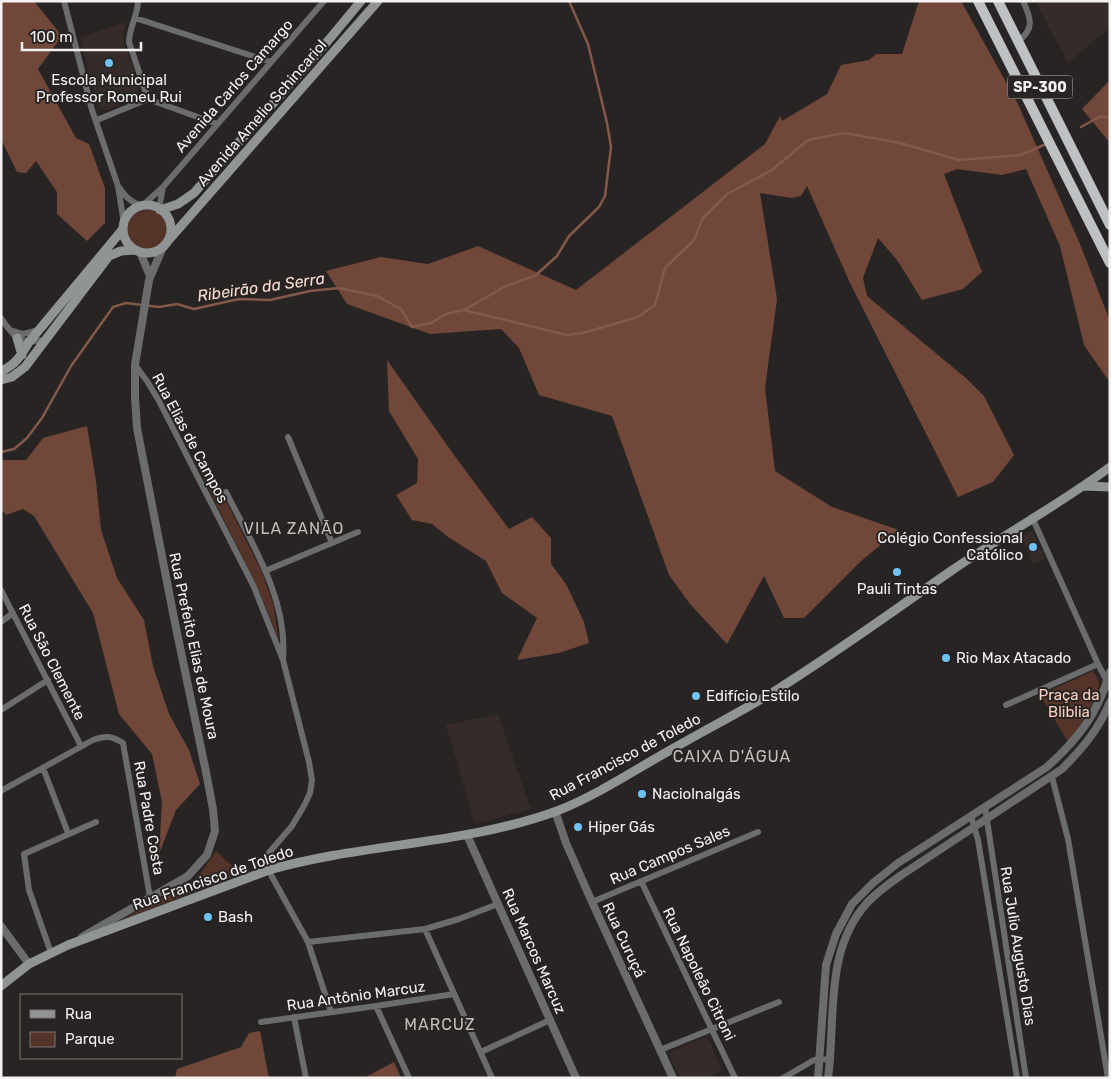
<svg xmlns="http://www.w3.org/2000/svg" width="1111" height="1079" viewBox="0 0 1111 1079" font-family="Rubik,sans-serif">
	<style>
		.built { fill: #352b28 }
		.green { fill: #543328 }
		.forest { fill: #704738 }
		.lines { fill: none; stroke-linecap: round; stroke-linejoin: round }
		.stream { stroke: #835949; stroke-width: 2.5 }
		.minor { stroke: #6a6c6d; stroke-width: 6 }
		.tertiary { stroke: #6a6c6d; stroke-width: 8 }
		.secondary { stroke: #919495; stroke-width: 9 }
		.trunk { stroke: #bdc1c3; stroke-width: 10 }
		.poi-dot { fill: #6ec2f4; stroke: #282423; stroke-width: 2 }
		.labels { text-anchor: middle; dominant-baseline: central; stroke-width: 4; stroke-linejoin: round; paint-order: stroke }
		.shield { fill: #282423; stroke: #b7b4b3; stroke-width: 1 }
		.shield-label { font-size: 14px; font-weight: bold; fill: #f4f2f1 }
		.poi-label { font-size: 15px; fill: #f4f2f1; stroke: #282423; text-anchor: start }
		.street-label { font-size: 15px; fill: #f4f2f1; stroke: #282423 }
		.park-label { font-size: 15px; fill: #fcd0c0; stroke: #282423 }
		.water-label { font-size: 16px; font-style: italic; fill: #fadcd1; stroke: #282423 }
		.neighbourhood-label { font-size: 16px; letter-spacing: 1px; fill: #c2bebc; stroke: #282423 }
	</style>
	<rect width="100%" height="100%" fill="#282423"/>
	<path class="built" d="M 1035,1 L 1110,1 L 1110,27 L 1068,63 Z
		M 126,22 L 123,34 L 124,43 L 138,83 L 138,90 L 133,97 L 109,110 L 105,110 L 97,104 L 80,37 Z
		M 1032,531 L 1045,558 L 1033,564 L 1021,535 Z
		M 498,714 L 531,809 L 475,824 L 446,725 Z
		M 707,1036 L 722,1070 L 706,1078 L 680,1078 L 670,1056 L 671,1052 Z"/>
	<path class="green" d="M127 230a20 20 0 1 1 40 0a20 20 0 1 1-40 0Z
		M 207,463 L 261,570 L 273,603 L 279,640 L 260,593 L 198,467 Z
		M 1093,671 C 1096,675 1099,680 1099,685 C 1098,698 1077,732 1068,742 L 1040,695 Z
		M 216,851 L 241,874 L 121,920 L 194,880 L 200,874 Z"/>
	<path class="forest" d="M 1,1 L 34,1 L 62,36 L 38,69 L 76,138 L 89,144 L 105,188 L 105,223 L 87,241 L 57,214 L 57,192 L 36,161 L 26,173 L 17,172 L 1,139 Z
		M 919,1 L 961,1 L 1017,102 L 1080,244 L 1110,321 L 1110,370 L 1108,380 L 1084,345 L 1060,246 L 1026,169 L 1002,175 L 957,169 L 944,174 L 982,272 L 963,289 L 922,300 L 897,260 L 878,238 L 863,278 L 867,296 L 967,379 L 984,396 L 1014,455 L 993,482 L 958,497 L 850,283 L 807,186 L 801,196 L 791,198 L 760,193 L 777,299 L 765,388 L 775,471 L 832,507 L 899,530 L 860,562 L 804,618 L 784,618 L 764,576 L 727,644 L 690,604 L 669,575 L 612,416 L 539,395 L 519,348 L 501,329 L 430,334 L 347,304 L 326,271 L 381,257 L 428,264 L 478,246 L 576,290 L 765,144 L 780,116 L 782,121 L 827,94 L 841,65 L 869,60 L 876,54 L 902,54 Z
		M 1110,80 L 1110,143 L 1082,109 Z
		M 387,360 L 454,455 L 509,529 L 532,517 L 551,538 L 551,564 L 566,584 L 584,622 L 589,643 L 559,653 L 517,660 L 537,618 L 502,593 L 486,561 L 448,537 L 432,524 L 412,520 L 396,495 L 417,483 L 418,459 L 389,411 Z
		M 87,426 L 96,481 L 101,530 L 117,578 L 144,620 L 153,666 L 169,714 L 189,750 L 200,784 L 176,810 L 159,854 L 162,802 L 152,754 L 119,714 L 93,613 L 34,516 L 23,509 L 6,515 L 1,509 L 1,460 L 26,460 L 43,438 Z
		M 260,1031 L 269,1078 L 175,1078 L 177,1069 L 241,1047 L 249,1033 Z
		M 394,1062 L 401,1078 L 364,1078 Z"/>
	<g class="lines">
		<path class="stream" d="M 1081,127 L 1099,117 L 1110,117
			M 464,310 L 504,287 L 536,275 L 557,256 L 569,236 L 599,207 L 605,196 L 611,147 L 607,123 L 588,44 L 569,1
			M 1,452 L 14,449 L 27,438 L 42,418 L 71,366 L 113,307 L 126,303 L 159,307 L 177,304 L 194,309 L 239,299 L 270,300 L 310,291 L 339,288 L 377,296 L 401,309 L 412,327 L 431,323 L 446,314 L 464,310 L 567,335 L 583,333 L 638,317 L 655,305 L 665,268 L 694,240 L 703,218 L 727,194 L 772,170 L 808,140 L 845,133 L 900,143 L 959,160 L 1021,155 L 1046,144"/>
		<path class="minor" d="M 64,1 L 92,110 L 118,186 L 124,224
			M 138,1 C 138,15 129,28 129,42 L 148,99
			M 135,18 L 271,62
			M 1018,41 C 1035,29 1031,18 1023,1
			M 97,120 L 148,99 L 217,124
			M 118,186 C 125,196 130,202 142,206 L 163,187 L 324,1
			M 159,209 L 163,187
			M 1,318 C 14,338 20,345 45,340
			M 10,330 L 23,334 L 39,330
			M 135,365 L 147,381 L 159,401 L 254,587 L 283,660 L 309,762 L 312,780 L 310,793 L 305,804 L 292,826 L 267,855 L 265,864 L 308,942 L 331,1012
			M 288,437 L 332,543
			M 226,492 C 252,544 288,599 283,659
			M 1032,517 L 1098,664 L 1110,687
			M 265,571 L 358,532
			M 1,590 L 81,746
			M 1,622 L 13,613
			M 1006,705 L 1098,664
			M 1,710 L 48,680
			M 43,768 L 68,833
			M 1052,777 L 1068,839 L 1108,1078
			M 1,791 L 93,740 C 106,735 112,736 123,743 L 150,897
			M 985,807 L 1026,1078
			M 971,816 L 978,840 L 1017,1078
			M 641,881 L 735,1078
			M 592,902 L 758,832
			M 425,929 L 492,1078
			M 308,942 L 425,929 L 459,919 L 498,904
			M 51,953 L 29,890 L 24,854 L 96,822
			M 376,1006 L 409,1078
			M 294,1017 L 306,1078
			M 261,1022 L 376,1006 L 454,994
			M 660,1050 L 779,1002
			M 481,1052 L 550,1020
			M 783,1078 L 814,1060 L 831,1059"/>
		<path class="tertiary" d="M 140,252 L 150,276
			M 555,811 L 566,843 L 592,902 L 673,1078
			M 467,835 L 576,1078
			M 1,926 L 29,964
			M 82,937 L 188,876 L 207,855 L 215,831 L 213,809 L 206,772 L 175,623 L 137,428 L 135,397 L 135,365 L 149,280 L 163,247
			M 818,1078 L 826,965 L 836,934 L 852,904 L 873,883 L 898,863 L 1047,767 C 1079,738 1097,715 1110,672
			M 828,1078 C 836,1019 824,950 867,903 C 878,891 890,883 903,874 L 1062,769 C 1082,749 1099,729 1110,702"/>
		<path class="secondary" d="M123 229a24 24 0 1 1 48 0a24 24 0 1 1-48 0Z
			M 160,210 L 178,204 L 194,193 L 327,42 L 361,1
			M 167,242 L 378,1
			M 17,338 L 22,355
			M 1,371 C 16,365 21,355 29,342 L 123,229
			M 1,380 L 12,377 L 25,367 L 109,256 L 121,251 L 135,250
			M 1084,486 L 1110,487
			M 1,986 L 29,964 L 68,945 L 269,870 C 363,843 464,845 557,811 C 598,795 636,769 674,748 C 709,728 744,710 778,689 C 837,652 893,611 951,571 C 1003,535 1059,505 1110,467"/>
		<path class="trunk" d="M 978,1 L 1110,263
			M 998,1 L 1110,225"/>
	</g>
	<g class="poi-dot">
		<circle cx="109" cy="63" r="5"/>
		<circle cx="1033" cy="547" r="5"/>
		<circle cx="897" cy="572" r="5"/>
		<circle cx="946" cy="658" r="5"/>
		<circle cx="696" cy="696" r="5"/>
		<circle cx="642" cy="794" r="5"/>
		<circle cx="578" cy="827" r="5"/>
		<circle cx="208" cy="917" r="5"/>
	</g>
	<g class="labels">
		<rect class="shield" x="1007.5" y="75.5" width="65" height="23" rx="4"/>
		<g class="shield-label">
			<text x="1040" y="87">SP-300</text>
		</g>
		<g class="poi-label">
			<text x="109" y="80" text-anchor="middle">Escola Municipal<tspan x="109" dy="17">Professor Romeu Rui</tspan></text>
			<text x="1023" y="538" text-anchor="end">Colégio Confessional<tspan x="1023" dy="17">Católico</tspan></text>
			<text x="897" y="589" text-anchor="middle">Pauli Tintas</text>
			<text x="956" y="658">Rio Max Atacado</text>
			<text x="706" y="696">Edifício Estilo</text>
			<text x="652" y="794">Naciolnalgás</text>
			<text x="588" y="827">Hiper Gás</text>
			<text x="218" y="917">Bash</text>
		</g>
		<g class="street-label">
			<text transform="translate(234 86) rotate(-49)">Avenida Carlos Camargo</text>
			<text transform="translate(262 113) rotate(-49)">Avenida Amelio Schincariol</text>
			<text transform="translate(190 438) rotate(62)">Rua Elias de Campos</text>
			<text transform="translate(194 646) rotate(78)">Rua Prefeito Elias de Moura</text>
			<text transform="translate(52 662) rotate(63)">Rua São Clemente</text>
			<text transform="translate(625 757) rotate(-28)">Rua Francisco de Toledo</text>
			<text transform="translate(149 818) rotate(80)">Rua Padre Costa</text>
			<text transform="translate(670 855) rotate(-23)">Rua Campos Sales</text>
			<text transform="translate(213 878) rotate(-19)">Rua Francisco de Toledo</text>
			<text transform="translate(624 940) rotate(65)">Rua Curuçá</text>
			<text transform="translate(1018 946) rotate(81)">Rua Julio Augusto Dias</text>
			<text transform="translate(534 951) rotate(66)">Rua Marcos Marcuz</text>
			<text transform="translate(699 974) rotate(64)">Rua Napoleão Citroni</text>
			<text transform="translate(356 996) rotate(-8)">Rua Antônio Marcuz</text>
		</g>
		<g class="park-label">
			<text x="1069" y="695">Praça da<tspan x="1069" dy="17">Bliblia</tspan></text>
		</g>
		<g class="water-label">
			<text transform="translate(261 287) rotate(-8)">Ribeirão da Serra</text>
		</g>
		<g class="neighbourhood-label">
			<text x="294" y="528">VILA ZANÃO</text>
			<text x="732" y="756">CAIXA D'ÁGUA</text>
			<text x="440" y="1024">MARCUZ</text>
		</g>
	</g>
	<rect width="1111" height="1079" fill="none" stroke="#f4f2f1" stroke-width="5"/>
	<rect x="20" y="994" width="162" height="65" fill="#282423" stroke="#7a7675"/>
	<rect x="30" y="1010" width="25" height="8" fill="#919495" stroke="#7a7675"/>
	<text x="65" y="1019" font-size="15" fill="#f4f2f1">Rua</text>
	<rect x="30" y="1032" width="25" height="15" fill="#543328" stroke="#7a7675"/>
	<text x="65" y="1044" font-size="15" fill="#f4f2f1">Parque</text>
	<path d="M22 42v8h119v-8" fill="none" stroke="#f4f2f1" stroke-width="2.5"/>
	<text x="30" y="42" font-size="15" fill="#f4f2f1" stroke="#282423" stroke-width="4" paint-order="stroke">100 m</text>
</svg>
